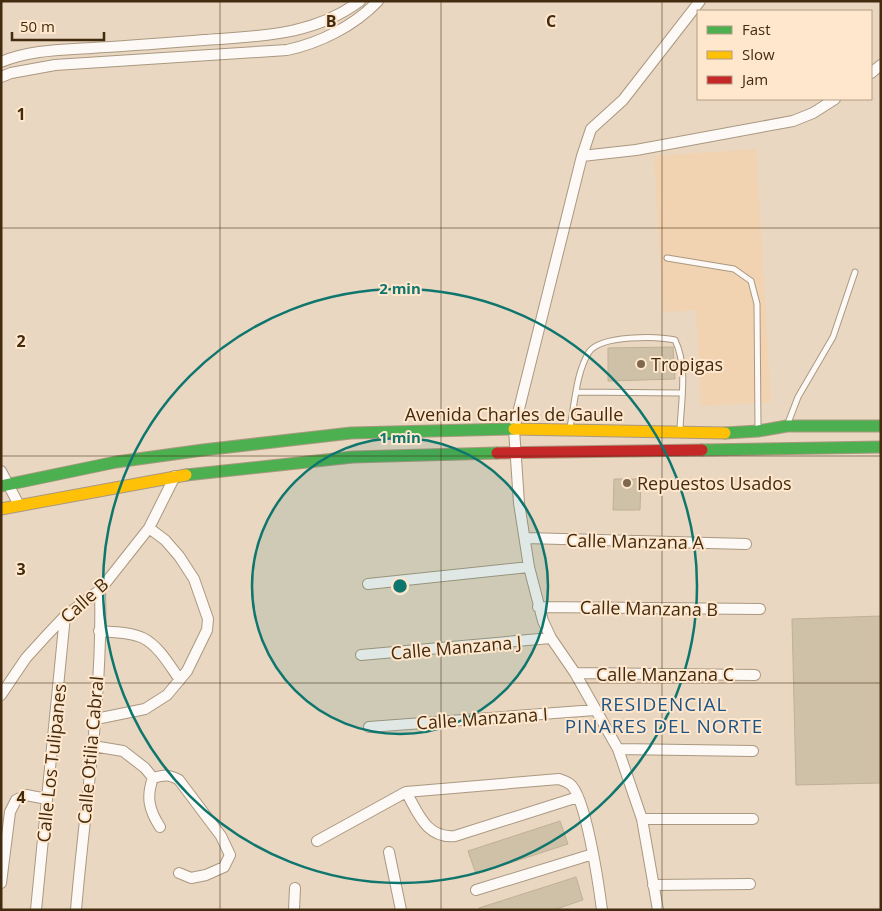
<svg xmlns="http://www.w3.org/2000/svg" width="882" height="911" viewBox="0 0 882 911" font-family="'Open Sans',sans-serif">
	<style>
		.built { fill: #f1d3b2 }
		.building { fill: #cfc1a7; stroke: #bfb096 }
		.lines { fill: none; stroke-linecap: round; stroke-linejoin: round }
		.lane-casing { stroke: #aa9880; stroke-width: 7 }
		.street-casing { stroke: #aa9880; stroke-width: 12 }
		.fast-casing { stroke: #aa9880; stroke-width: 13 }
		.slow-casing { stroke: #aa9880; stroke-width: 13 }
		.jam-casing { stroke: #aa9880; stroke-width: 13 }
		.lane { stroke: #fcf9f6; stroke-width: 5 }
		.street { stroke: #fcf9f6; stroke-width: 10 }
		.fast { stroke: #4caf50; stroke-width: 11 }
		.slow { stroke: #ffc107; stroke-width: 11 }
		.jam { stroke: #c62828; stroke-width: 11 }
		.grid { fill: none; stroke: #422b0e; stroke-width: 1; stroke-opacity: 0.55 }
		.ring { fill: none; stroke: #0f766e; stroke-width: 2.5 }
		.poi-dot { fill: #7d674d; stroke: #ffe7cd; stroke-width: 2 }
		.labels { text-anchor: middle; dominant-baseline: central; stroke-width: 4; stroke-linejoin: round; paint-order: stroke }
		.poi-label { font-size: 18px; fill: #422b0e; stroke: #ffe7cd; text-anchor: start }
		.street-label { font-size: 18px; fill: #422b0e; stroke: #ffe7cd }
		.neighbourhood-label { font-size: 19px; letter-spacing: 1px; fill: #1d5385; stroke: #ffe7cd }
		.grid-label { font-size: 16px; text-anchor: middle; font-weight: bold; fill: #422b0e; stroke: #ffe7cd; stroke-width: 4; stroke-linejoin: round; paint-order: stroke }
		.centre { fill: #0f766e; stroke: #ffe7cd; stroke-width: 2.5 }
		.ring-label { font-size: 15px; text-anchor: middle; font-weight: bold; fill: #0f766e; stroke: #ffe7cd; stroke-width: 4; stroke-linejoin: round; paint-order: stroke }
	</style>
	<rect width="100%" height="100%" fill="#ead7c1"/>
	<path class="built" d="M 756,149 L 771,402 L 701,406 L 696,310 L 663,312 L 654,156 Z"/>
	<path class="building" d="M 673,347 L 675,379 L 608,381 L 608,348 Z
		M 614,479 L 641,479 L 640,510 L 613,510 Z
		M 881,616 L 881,783 L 796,785 L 792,619 Z
		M 560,821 L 568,844 L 476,874 L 468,851 Z
		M 576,877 L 583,900 L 553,910 L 479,910 L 479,908 Z"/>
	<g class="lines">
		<g class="lane-casing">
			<path id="lane" d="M 667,258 L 734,269 L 751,281 L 757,304 L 758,428
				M 577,392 L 681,393
				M 788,423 L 798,397 L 833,337 L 855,272
				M 570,427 C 575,403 576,373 589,352 C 601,335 657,336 675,340 C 688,367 681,401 680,430"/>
		</g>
		<g class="street-casing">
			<path id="street" d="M 1,62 C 30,50 60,50 91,48 C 129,46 166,43 204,40 C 260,36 313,36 360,1
				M 871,73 L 881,65
				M 1,77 L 11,73 L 55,65 L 287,50 C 320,43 354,26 378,1
				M 582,156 L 636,150 L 793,121 L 813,113 L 835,99
				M 1,471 L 19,505
				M 525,538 L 746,544
				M 368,584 L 529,567
				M 538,607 L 760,609
				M 99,631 C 113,632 131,632 143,638 C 159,646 170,666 180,680
				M 361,655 L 551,638
				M 575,673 L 755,675
				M 1,695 L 26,658 L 46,636 L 65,616 L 100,590 L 149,528 L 175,476
				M 96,719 L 145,709 L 167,695 L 187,671 L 207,630 L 208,619 L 194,579 L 179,556 L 165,540 L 149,528
				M 369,727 L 595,710
				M 93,746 L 123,751 L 145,768 L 153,778 C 164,775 169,774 179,780 L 221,836 L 230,855 L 224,867 L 206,875 L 191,878 L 179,873
				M 618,749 L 753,751
				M 153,778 C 146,797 149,810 160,827
				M 406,792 C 418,812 426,839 455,836 L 578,797
				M 642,819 L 753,819
				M 317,841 L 406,792 L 559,779 C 562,780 567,782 570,784 C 586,796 599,887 602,910
				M 389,852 L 401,910
				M 1,883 L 10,812 L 16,800 L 26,795 L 47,799
				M 653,885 L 750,884
				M 476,890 L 593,854
				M 36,910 L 65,616
				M 76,910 C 85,803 103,697 100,590
				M 294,910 L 295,888
				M 658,910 L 642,819 L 618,749 L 575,673 L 551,638 L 543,621 L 529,567 L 519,503 L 514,429 L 582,156 L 591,129 L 623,100 L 700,1"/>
		</g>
		<g class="fast-casing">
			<path id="fast" d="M 725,433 L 758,431 L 787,426 L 881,426
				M 702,450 L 881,447
				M 186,475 L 353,457 L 497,453
				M 1,486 L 116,462 L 203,450 L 351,433 L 514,429"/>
		</g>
		<g class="slow-casing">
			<path id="slow" d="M 514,429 L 725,433
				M 1,509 L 186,475"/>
		</g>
		<g class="jam-casing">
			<path id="jam" d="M 497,453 L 702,450"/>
		</g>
		<use href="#lane" class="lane"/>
		<use href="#street" class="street"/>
		<use href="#fast" class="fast"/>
		<use href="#slow" class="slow"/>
		<use href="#jam" class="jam"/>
	</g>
	<path class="grid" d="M 220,1 L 220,910M 441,1 L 441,910M 662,1 L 662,910M 1,228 L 881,228M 1,456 L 881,456M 1,683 L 881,683"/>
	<circle cx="400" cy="586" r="148" fill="#0f766e" fill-opacity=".12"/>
	<g class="ring">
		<circle cx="400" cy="586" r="148"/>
		<circle cx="400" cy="586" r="297"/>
	</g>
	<g class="poi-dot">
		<circle cx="641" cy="364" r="5"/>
		<circle cx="627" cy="483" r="5"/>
	</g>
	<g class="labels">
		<g class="poi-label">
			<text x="651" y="364">Tropigas</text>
			<text x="637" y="483">Repuestos Usados</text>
		</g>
		<g class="street-label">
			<text x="514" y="414">Avenida Charles de Gaulle</text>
			<text transform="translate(635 541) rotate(1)">Calle Manzana A</text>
			<text transform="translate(84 600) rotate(-42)">Calle B</text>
			<text transform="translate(649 608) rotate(1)">Calle Manzana B</text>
			<text transform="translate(456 647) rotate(-5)">Calle Manzana J</text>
			<text x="665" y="674">Calle Manzana C</text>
			<text transform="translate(482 718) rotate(-4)">Calle Manzana I</text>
			<text transform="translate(90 750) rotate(-85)">Calle Otilia Cabral</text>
			<text transform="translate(51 763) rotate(-84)">Calle Los Tulipanes</text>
		</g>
		<g class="neighbourhood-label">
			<text x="664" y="704">RESIDENCIAL<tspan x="664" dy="22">PINARES DEL NORTE</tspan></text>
		</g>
	</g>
	<g class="grid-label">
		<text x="331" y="27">B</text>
		<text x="551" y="27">C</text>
		<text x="21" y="120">1</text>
		<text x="21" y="347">2</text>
		<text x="21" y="575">3</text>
		<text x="21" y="803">4</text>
	</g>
	<circle cx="400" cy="586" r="8" class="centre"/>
	<g class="ring-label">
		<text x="400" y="294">2 min</text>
		<text x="400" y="443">1 min</text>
	</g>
	<rect width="882" height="911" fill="none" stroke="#422b0e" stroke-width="5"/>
	<rect x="697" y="10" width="175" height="90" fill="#ffe7cd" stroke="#b39c81"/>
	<rect x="707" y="26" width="25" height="8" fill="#4caf50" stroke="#b39c81"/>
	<text x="742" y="35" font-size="15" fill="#422b0e">Fast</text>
	<rect x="707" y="51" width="25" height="8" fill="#ffc107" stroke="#b39c81"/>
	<text x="742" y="60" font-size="15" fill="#422b0e">Slow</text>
	<rect x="707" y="76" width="25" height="8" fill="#c62828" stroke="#b39c81"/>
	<text x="742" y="85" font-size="15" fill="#422b0e">Jam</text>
	<path d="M12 32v8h92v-8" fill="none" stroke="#422b0e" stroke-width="2.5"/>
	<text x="20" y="32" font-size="15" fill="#422b0e" stroke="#ffe7cd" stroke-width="4" paint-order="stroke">50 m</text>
</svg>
